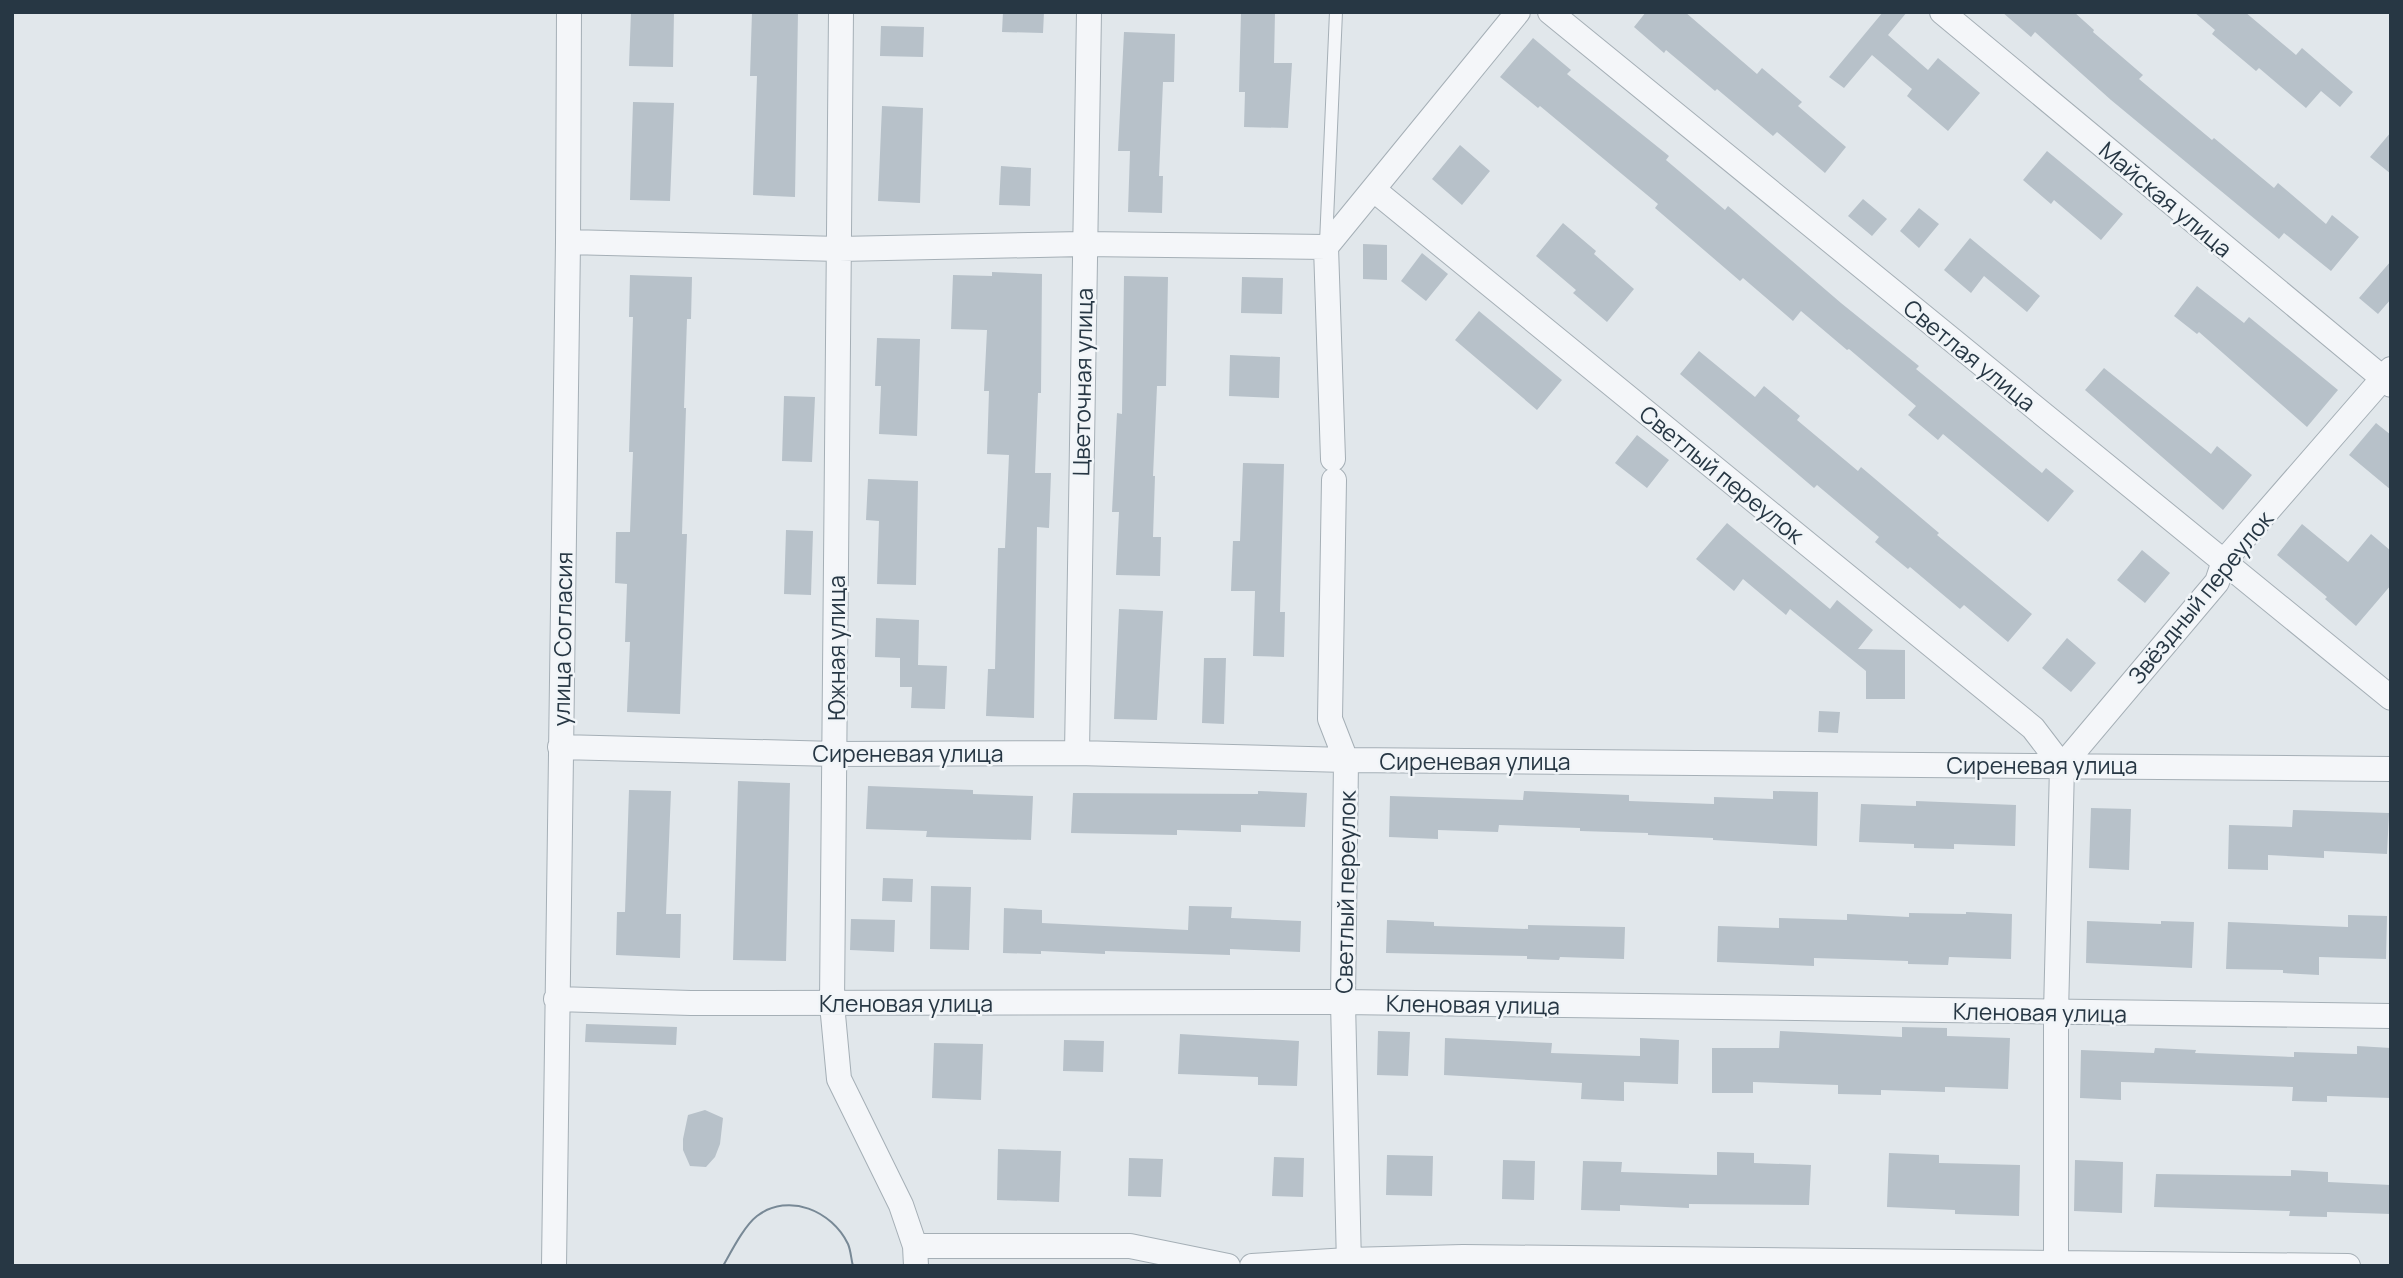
<svg xmlns="http://www.w3.org/2000/svg" width="2403" height="1278" viewBox="0 0 2403 1278" font-family="Manrope,sans-serif">
	<style>
		.building { fill: #b7c1c9 }
		.lines { fill: none; stroke-linecap: round; stroke-linejoin: round }
		.lane-casing { stroke: #a5afb6; stroke-width: 14 }
		.street-casing { stroke: #a5afb6; stroke-width: 26 }
		.lane { stroke: #f4f6f9; stroke-width: 12 }
		.street { stroke: #f4f6f9; stroke-width: 24 }
		.tram { stroke: #788996; stroke-width: 2 }
		.labels { text-anchor: middle; dominant-baseline: central; stroke-width: 5; stroke-linejoin: round; paint-order: stroke }
		.street-label { font-size: 23px; fill: #273744; stroke: #f1f5f8 }
	</style>
	<rect width="100%" height="100%" fill="#e1e7eb"/>
	<path class="building" d="M 631,12 L 674,12 L 673,67 L 629,66 Z
		M 752,12 L 798,12 L 795,197 L 753,195 L 757,76 L 750,76 Z
		M 1003,12 L 1044,12 L 1043,33 L 1002,32 Z
		M 1241,12 L 1275,12 L 1274,63 L 1292,63 L 1288,128 L 1244,127 L 1245,92 L 1239,92 Z
		M 1646,12 L 1685,12 L 1757,74 L 1762,68 L 1802,102 L 1798,106 L 1846,147 L 1825,173 L 1777,132 L 1773,136 L 1717,89 L 1715,91 L 1666,50 L 1664,53 L 1634,27 Z
		M 1883,12 L 1907,12 L 1888,35 L 1928,70 L 1938,58 L 1980,93 L 1948,131 L 1907,96 L 1912,89 L 1872,55 L 1844,88 L 1829,77 Z
		M 2002,12 L 2074,12 L 2094,30 L 2093,32 L 2143,75 L 2139,79 L 2212,140 L 2214,138 L 2274,188 L 2278,183 L 2326,224 L 2332,215 L 2359,237 L 2331,271 L 2284,233 L 2279,239 L 2111,100 L 2035,32 L 2031,37 Z
		M 2194,12 L 2245,12 L 2296,55 L 2302,48 L 2353,92 L 2340,107 L 2321,91 L 2306,108 L 2259,68 L 2256,71 L 2212,34 L 2215,30 Z
		M 881,26 L 924,27 L 923,57 L 880,56 Z
		M 1124,32 L 1175,34 L 1174,82 L 1163,82 L 1159,176 L 1163,176 L 1162,213 L 1128,212 L 1130,151 L 1118,151 Z
		M 1533,38 L 1571,70 L 1567,74 L 1669,156 L 1666,160 L 1725,210 L 1728,206 L 1841,303 L 1919,366 L 1916,369 L 2042,473 L 2046,468 L 2074,491 L 2048,522 L 1943,434 L 1938,440 L 1908,415 L 1916,406 L 1849,349 L 1847,350 L 1801,311 L 1793,321 L 1743,278 L 1740,281 L 1655,208 L 1658,204 L 1540,106 L 1538,108 L 1500,77 Z
		M 633,102 L 674,103 L 670,201 L 630,200 Z
		M 882,106 L 923,108 L 920,203 L 878,201 Z
		M 2391,132 L 2391,174 L 2370,157 Z
		M 1460,145 L 1490,171 L 1462,205 L 1432,179 Z
		M 2047,151 L 2123,214 L 2101,240 L 2054,200 L 2051,204 L 2023,180 Z
		M 1001,166 L 1031,168 L 1030,206 L 999,205 Z
		M 1863,199 L 1887,219 L 1872,236 L 1848,216 Z
		M 1919,208 L 1939,224 L 1919,248 L 1900,231 Z
		M 1563,223 L 1596,251 L 1594,254 L 1634,289 L 1607,322 L 1573,293 L 1576,290 L 1536,256 Z
		M 1970,238 L 2040,296 L 2027,312 L 1984,276 L 1971,293 L 1944,270 Z
		M 1363,244 L 1387,245 L 1387,280 L 1363,279 Z
		M 1422,253 L 1448,274 L 1426,301 L 1401,281 Z
		M 2391,261 L 2391,299 L 2378,314 L 2359,298 Z
		M 992,272 L 1042,274 L 1041,393 L 1038,393 L 1035,473 L 1051,473 L 1049,528 L 1037,527 L 1034,718 L 986,716 L 988,669 L 995,669 L 998,548 L 1005,548 L 1009,455 L 987,454 L 989,391 L 984,391 L 987,330 L 951,329 L 953,275 L 992,276 Z
		M 630,275 L 692,277 L 691,319 L 687,319 L 684,408 L 686,408 L 682,534 L 687,534 L 680,714 L 627,712 L 630,642 L 625,642 L 627,584 L 615,583 L 616,532 L 630,532 L 633,452 L 629,452 L 633,317 L 629,317 Z
		M 1124,276 L 1168,277 L 1166,386 L 1157,386 L 1153,476 L 1155,476 L 1153,537 L 1161,537 L 1160,576 L 1116,575 L 1119,512 L 1112,512 L 1117,413 L 1122,414 Z
		M 1242,277 L 1283,278 L 1282,314 L 1241,313 Z
		M 2197,286 L 2244,323 L 2249,317 L 2338,390 L 2307,427 L 2199,332 L 2197,334 L 2174,316 Z
		M 1479,311 L 1562,380 L 1537,410 L 1455,340 Z
		M 877,338 L 920,339 L 917,436 L 879,434 L 881,386 L 875,386 Z
		M 1699,351 L 1755,397 L 1764,386 L 1800,416 L 1797,420 L 1858,471 L 1861,467 L 1939,533 L 1937,535 L 2032,614 L 2008,642 L 1964,605 L 1960,609 L 1910,567 L 1908,569 L 1875,542 L 1879,537 L 1817,485 L 1814,488 L 1680,374 Z
		M 1230,355 L 1280,357 L 1279,398 L 1229,396 Z
		M 2104,368 L 2211,454 L 2217,446 L 2252,475 L 2223,510 L 2085,390 Z
		M 784,396 L 815,397 L 812,462 L 782,461 Z
		M 2376,423 L 2391,435 L 2391,490 L 2349,455 Z
		M 1637,435 L 1669,460 L 1647,488 L 1615,463 Z
		M 1243,463 L 1284,464 L 1280,612 L 1285,612 L 1284,657 L 1253,656 L 1255,591 L 1231,591 L 1233,541 L 1240,541 Z
		M 868,479 L 918,481 L 916,585 L 877,584 L 879,521 L 866,520 Z
		M 1727,523 L 1830,609 L 1837,600 L 1873,630 L 1858,649 L 1905,650 L 1905,699 L 1866,699 L 1866,671 L 1790,609 L 1786,615 L 1743,579 L 1734,591 L 1696,559 Z
		M 2302,524 L 2348,562 L 2371,534 L 2391,551 L 2391,585 L 2356,626 L 2325,599 L 2327,597 L 2277,555 Z
		M 786,530 L 813,531 L 811,595 L 784,594 Z
		M 2142,550 L 2170,573 L 2145,603 L 2117,580 Z
		M 1119,609 L 1163,611 L 1157,720 L 1114,719 Z
		M 876,618 L 919,620 L 918,665 L 947,666 L 945,709 L 911,708 L 912,687 L 900,687 L 900,658 L 875,657 Z
		M 2067,638 L 2096,663 L 2071,692 L 2042,668 Z
		M 1204,658 L 1226,658 L 1224,724 L 1202,723 Z
		M 1819,711 L 1840,712 L 1838,733 L 1818,732 Z
		M 738,781 L 790,783 L 786,961 L 733,960 Z
		M 868,786 L 973,790 L 973,794 L 1033,796 L 1031,840 L 926,837 L 927,831 L 866,829 Z
		M 629,790 L 671,791 L 666,914 L 681,914 L 680,958 L 616,955 L 617,912 L 625,912 Z
		M 1258,791 L 1307,793 L 1305,827 L 1241,825 L 1241,832 L 1177,830 L 1177,835 L 1071,833 L 1073,793 L 1258,794 Z
		M 1524,791 L 1629,795 L 1629,801 L 1714,804 L 1714,797 L 1773,799 L 1773,791 L 1818,792 L 1817,846 L 1713,840 L 1713,838 L 1648,835 L 1648,833 L 1580,831 L 1580,828 L 1499,825 L 1498,832 L 1438,830 L 1438,839 L 1389,837 L 1390,796 L 1523,800 Z
		M 1916,801 L 2016,805 L 2015,846 L 1954,844 L 1954,849 L 1914,848 L 1914,844 L 1859,842 L 1861,804 L 1916,806 Z
		M 2091,808 L 2131,809 L 2129,870 L 2089,868 Z
		M 2293,810 L 2389,813 L 2387,854 L 2324,851 L 2324,858 L 2268,855 L 2268,870 L 2228,869 L 2229,825 L 2292,827 Z
		M 883,878 L 913,879 L 912,902 L 882,901 Z
		M 931,886 L 971,887 L 969,950 L 930,949 Z
		M 1189,906 L 1232,907 L 1231,918 L 1301,921 L 1300,952 L 1230,949 L 1230,955 L 1105,951 L 1105,954 L 1041,951 L 1041,954 L 1003,953 L 1004,908 L 1042,910 L 1042,923 L 1188,930 Z
		M 1966,912 L 2012,914 L 2011,959 L 1949,957 L 1948,965 L 1908,964 L 1908,961 L 1814,958 L 1814,966 L 1717,962 L 1718,926 L 1779,928 L 1779,918 L 1847,920 L 1847,914 L 1909,917 L 1909,913 L 1966,914 Z
		M 2348,915 L 2387,916 L 2386,959 L 2319,957 L 2319,975 L 2283,973 L 2283,970 L 2226,969 L 2228,922 L 2348,927 Z
		M 851,919 L 895,920 L 894,952 L 850,950 Z
		M 1387,920 L 1434,922 L 1434,926 L 1528,929 L 1528,925 L 1625,927 L 1624,959 L 1560,957 L 1559,960 L 1527,959 L 1527,956 L 1386,953 Z
		M 2087,921 L 2161,924 L 2161,921 L 2194,922 L 2192,968 L 2086,963 Z
		M 586,1024 L 677,1027 L 676,1045 L 585,1042 Z
		M 1902,1027 L 1947,1028 L 1947,1036 L 2010,1038 L 2008,1089 L 1945,1087 L 1945,1092 L 1881,1090 L 1881,1095 L 1838,1094 L 1838,1085 L 1753,1082 L 1753,1093 L 1712,1093 L 1712,1048 L 1779,1048 L 1780,1031 L 1902,1037 Z
		M 1378,1031 L 1410,1032 L 1408,1076 L 1377,1075 Z
		M 1180,1034 L 1299,1041 L 1297,1086 L 1258,1085 L 1258,1077 L 1178,1074 Z
		M 1445,1038 L 1552,1043 L 1551,1053 L 1640,1056 L 1640,1038 L 1679,1040 L 1678,1084 L 1624,1082 L 1624,1101 L 1581,1099 L 1582,1083 L 1444,1075 Z
		M 1064,1040 L 1104,1041 L 1103,1072 L 1063,1071 Z
		M 934,1043 L 983,1044 L 981,1100 L 932,1098 Z
		M 2357,1046 L 2391,1048 L 2391,1098 L 2327,1096 L 2327,1102 L 2292,1101 L 2293,1087 L 2121,1082 L 2121,1100 L 2080,1098 L 2081,1050 L 2154,1053 L 2155,1048 L 2196,1050 L 2195,1053 L 2294,1057 L 2294,1052 L 2357,1054 Z
		M 705,1110 L 723,1118 L 720,1144 L 715,1157 L 706,1167 L 690,1166 L 683,1150 L 683,1139 L 688,1115 Z
		M 998,1149 L 1061,1151 L 1059,1202 L 997,1200 Z
		M 1717,1152 L 1754,1153 L 1754,1163 L 1811,1165 L 1809,1205 L 1689,1204 L 1689,1208 L 1620,1205 L 1620,1211 L 1581,1210 L 1583,1161 L 1622,1162 L 1621,1172 L 1717,1175 Z
		M 1889,1153 L 1939,1155 L 1939,1163 L 2020,1165 L 2019,1216 L 1955,1214 L 1955,1210 L 1887,1207 Z
		M 1387,1155 L 1433,1156 L 1432,1196 L 1386,1195 Z
		M 1274,1157 L 1304,1158 L 1303,1197 L 1272,1196 Z
		M 1129,1158 L 1163,1159 L 1161,1197 L 1128,1196 Z
		M 1503,1160 L 1535,1161 L 1534,1200 L 1502,1199 Z
		M 2075,1160 L 2123,1162 L 2122,1213 L 2074,1211 Z
		M 2291,1170 L 2328,1172 L 2328,1182 L 2391,1185 L 2391,1214 L 2327,1212 L 2327,1217 L 2289,1216 L 2290,1211 L 2154,1207 L 2156,1174 L 2291,1176 Z"/>
	<g class="lines">
		<g class="lane-casing">
			<path id="lane" d="M 1326,243 L 1336,12"/>
		</g>
		<g class="street-casing">
			<path id="street" d="M 841,12 L 832,1004 L 839,1079 L 901,1205 L 915,1246 L 916,1266
				M 1550,12 L 2391,698
				M 1942,12 L 2391,385
				M 1374,190 L 2033,728 L 2062,766
				M 568,242 L 839,249 L 1083,244 L 1326,247
				M 1333,459 L 1326,247 L 1518,12
				M 1334,480 L 1330,719 L 1346,760 L 1343,1002 L 1349,1266
				M 560,747 L 836,754 L 1077,753 L 1346,760 L 2391,769
				M 1077,753 L 1089,12
				M 556,999 L 691,1003 L 1343,1002 L 2391,1016
				M 915,1246 L 1130,1246 L 1228,1266
				M 554,1266 L 568,242 L 569,12
				M 1252,1266 L 1348,1260 L 1463,1257 L 2348,1266
				M 2056,1266 L 2056,1013 L 2062,766 L 2217,582 L 2224,561 L 2391,369"/>
		</g>
		<use href="#lane" class="lane"/>
		<use href="#street" class="street"/>
		<path class="tram" d="M 723,1266 C 731,1252 744,1226 757,1216 C 789,1192 832,1211 848,1244 C 851,1251 851,1259 853,1266"/>
	</g>
	<g class="labels">
		<g class="street-label">
			<text transform="translate(2166 199) rotate(40)">Майская улица</text>
			<text transform="translate(1970 355) rotate(39)">Светлая улица</text>
			<text transform="translate(1082 382) rotate(-89)">Цветочная улица</text>
			<text transform="translate(1722 474) rotate(39)">Светлый переулок</text>
			<text transform="translate(2200 597) rotate(-51)">Звёздный переулок</text>
			<text transform="translate(562 639) rotate(-89)">улица Согласия</text>
			<text transform="translate(836 648) rotate(-90)">Южная улица</text>
			<text x="908" y="753">Сиреневая улица</text>
			<text x="1475" y="761">Сиреневая улица</text>
			<text x="2042" y="765">Сиреневая улица</text>
			<text transform="translate(1345 892) rotate(-89)">Светлый переулок</text>
			<text x="906" y="1003">Кленовая улица</text>
			<text transform="translate(1473 1004) rotate(1)">Кленовая улица</text>
			<text transform="translate(2040 1012) rotate(1)">Кленовая улица</text>
		</g>
	</g>
	<rect width="2403" height="1278" fill="none" stroke="#273744" stroke-width="28"/>
</svg>
